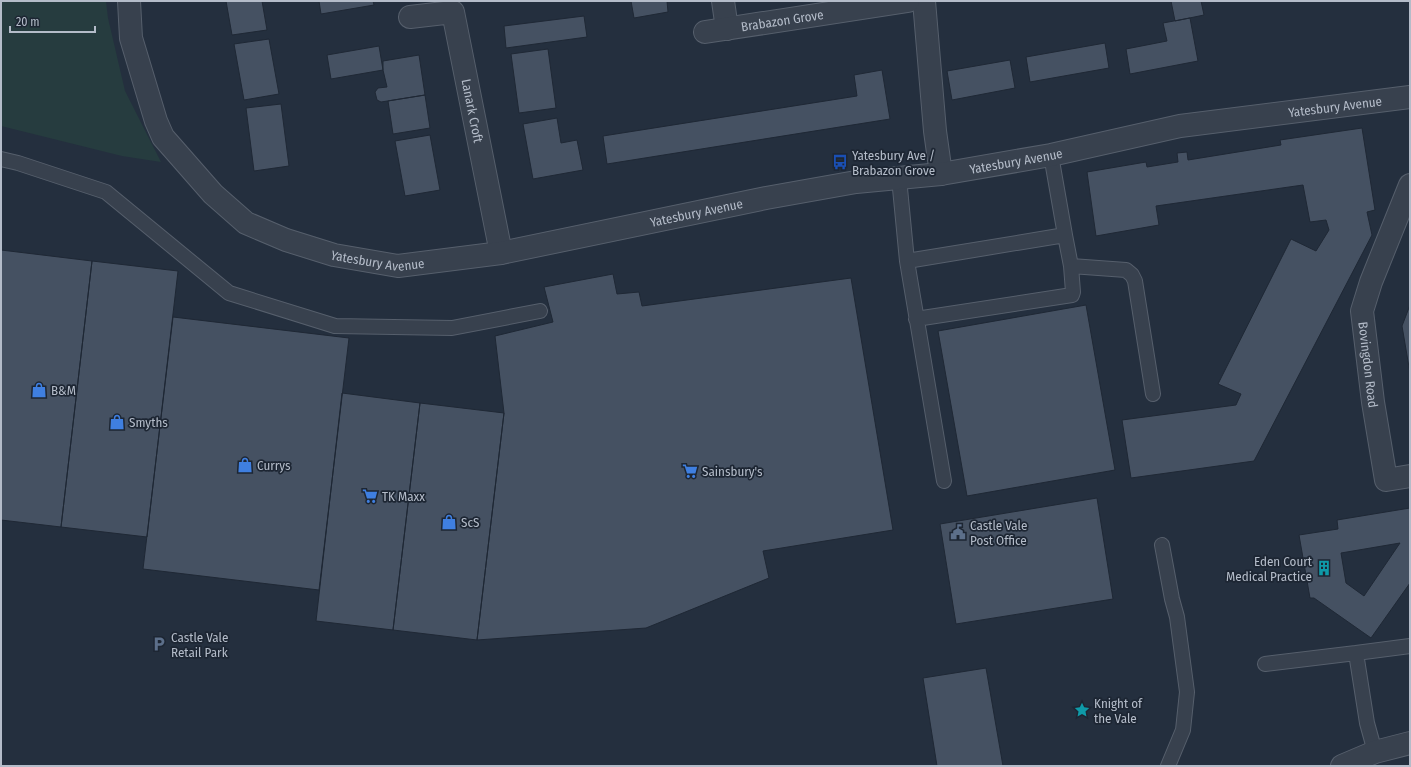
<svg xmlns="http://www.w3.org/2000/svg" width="1411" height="767" viewBox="0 0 1411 767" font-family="'Fira Sans Condensed',sans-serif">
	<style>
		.green { fill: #263c3f }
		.building { fill: #455162; stroke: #1f2835; fill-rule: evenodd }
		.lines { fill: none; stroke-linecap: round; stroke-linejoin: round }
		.service-casing { stroke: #565f6c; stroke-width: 16 }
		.minor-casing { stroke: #565f6c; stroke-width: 24 }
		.tertiary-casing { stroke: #565f6c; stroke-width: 24 }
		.service { stroke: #38414e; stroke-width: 14 }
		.minor { stroke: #38414e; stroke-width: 22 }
		.tertiary { stroke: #38414e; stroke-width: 22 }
		.labels { text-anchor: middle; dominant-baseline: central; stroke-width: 3.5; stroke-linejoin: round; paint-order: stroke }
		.street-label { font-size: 13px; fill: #b4bcc9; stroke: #1d2633 }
		.poi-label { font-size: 13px; fill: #b4bcc9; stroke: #1d2633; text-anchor: start }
	</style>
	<rect width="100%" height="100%" fill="#242f3e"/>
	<path class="green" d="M 1,1 L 106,1 L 108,18 L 125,91 L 161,162 L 122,156 L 1,126 Z"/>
	<path class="building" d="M 226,1 L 262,1 L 267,30 L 232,35 Z
		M 319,1 L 373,1 L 374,5 L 321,14 Z
		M 631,1 L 667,1 L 668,12 L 634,18 Z
		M 1171,1 L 1201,1 L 1204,15 L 1175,21 Z
		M 584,16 L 587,37 L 506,48 L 504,26 Z
		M 1190,18 L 1198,61 L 1130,74 L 1126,49 L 1167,41 L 1163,23 Z
		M 269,39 L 279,94 L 244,100 L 234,44 Z
		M 1105,43 L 1109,68 L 1030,82 L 1026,57 Z
		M 379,46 L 383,70 L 331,79 L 327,55 Z
		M 548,49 L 556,108 L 519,113 L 511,54 Z
		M 419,55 L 425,95 L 381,102 L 377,100 L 375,92 L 378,88 L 387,87 L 383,70 L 383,61 Z
		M 1010,60 L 1015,88 L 952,100 L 947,71 Z
		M 882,70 L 890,119 L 607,164 L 603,136 L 857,96 L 854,75 Z
		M 425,95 L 430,128 L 393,134 L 388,101 Z
		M 281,104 L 289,166 L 254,171 L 246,108 Z
		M 557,118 L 561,143 L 577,140 L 583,170 L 533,179 L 523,124 Z
		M 1362,128 L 1375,210 L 1367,212 L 1372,235 L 1254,461 L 1131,478 L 1122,420 L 1236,405 L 1241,394 L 1218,384 L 1291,239 L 1316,251 L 1329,230 L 1326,220 L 1310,222 L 1303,185 L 1156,206 L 1159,225 L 1096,236 L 1087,172 L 1146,162 L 1147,167 L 1178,162 L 1177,153 L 1187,152 L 1188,160 L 1281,145 L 1280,140 Z
		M 430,135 L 440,190 L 405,196 L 395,141 Z
		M 1,250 L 92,261 L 61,527 L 1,520 Z
		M 92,261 L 178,271 L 147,537 L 61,527 Z
		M 613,274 L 617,294 L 639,292 L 642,306 L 851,278 L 893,530 L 763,551 L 769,578 L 646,628 L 477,640 L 504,413 L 495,336 L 553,322 L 544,287 Z
		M 1086,305 L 1115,470 L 967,496 L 938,331 Z
		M 1410,305 L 1410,373 L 1402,326 Z
		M 173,317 L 349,338 L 319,590 L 143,569 Z
		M 342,393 L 420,403 L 393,630 L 316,621 Z
		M 420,403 L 504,413 L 477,640 L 393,630 Z
		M 1097,498 L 1113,599 L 956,624 L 940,524 Z
		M 1410,508 L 1410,583 L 1371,638 L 1314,598 L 1310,598 L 1299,535 L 1338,529 L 1337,520 ZM 1400,543 L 1364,596 L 1346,583 L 1341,553 Z
		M 986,668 L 1003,766 L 937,766 L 923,678 Z"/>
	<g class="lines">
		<g class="service-casing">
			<path id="service" d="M 1,159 L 18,163 L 106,192 L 229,293 L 335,326 L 452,328 L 540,311
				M 899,178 L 907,261 L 1065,235 L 1051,155
				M 907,261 L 944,481
				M 1071,266 L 1126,270 L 1132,275 L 1135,281 L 1153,394
				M 916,319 L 1072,295 L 1073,292 L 1071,266 L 1065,235
				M 1162,545 L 1172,599 L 1177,617 L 1187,692 L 1183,730 L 1168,766
				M 1356,653 L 1410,646
				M 1265,664 L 1356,653 L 1367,723 L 1375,752"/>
		</g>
		<g class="minor-casing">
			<g id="minor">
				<path d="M 723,1 L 727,29"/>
				<path d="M 924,1 L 935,131 L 941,174"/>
				<path id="s1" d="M 410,17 L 453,12 L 501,253"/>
				<path id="s2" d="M 705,32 L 908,1"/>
				<path id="s3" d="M 1410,185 L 1371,282 L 1362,311 L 1373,402 L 1386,480 L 1410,476"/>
			</g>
		</g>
		<g class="tertiary-casing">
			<g id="tertiary">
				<path id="s4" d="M 129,1 L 131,38 L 156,121 L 163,137 L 213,194 L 246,223 L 286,240 L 334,255 L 398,266 L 501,253 L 766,198 L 856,182 L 941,174 L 1051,155 L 1180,126 L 1410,97"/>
				<path d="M 1342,766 L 1375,752 L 1410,743"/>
			</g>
		</g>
		<use href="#service" class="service"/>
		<use href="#minor" class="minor"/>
		<use href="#tertiary" class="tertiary"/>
	</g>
	<defs>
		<g id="bus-bare" transform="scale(1.2)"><path d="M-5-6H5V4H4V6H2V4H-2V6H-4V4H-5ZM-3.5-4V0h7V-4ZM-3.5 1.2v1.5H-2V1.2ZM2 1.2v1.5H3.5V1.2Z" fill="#1a4fb4" stroke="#1d2633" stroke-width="2.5" paint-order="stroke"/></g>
		<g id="shop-bare" transform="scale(1.2)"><path d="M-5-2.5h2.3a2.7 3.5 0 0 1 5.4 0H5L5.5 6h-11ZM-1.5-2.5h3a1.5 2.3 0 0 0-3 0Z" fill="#3f7fe0" stroke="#1d2633" stroke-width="2.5" paint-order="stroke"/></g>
		<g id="supermarket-bare" transform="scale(1.2)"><path d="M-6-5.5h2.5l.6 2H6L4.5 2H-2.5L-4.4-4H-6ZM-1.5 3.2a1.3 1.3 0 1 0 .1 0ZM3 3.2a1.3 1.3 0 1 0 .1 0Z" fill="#3f7fe0" stroke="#1d2633" stroke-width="2.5" paint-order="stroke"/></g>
		<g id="civic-bare" transform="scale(1.2)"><path d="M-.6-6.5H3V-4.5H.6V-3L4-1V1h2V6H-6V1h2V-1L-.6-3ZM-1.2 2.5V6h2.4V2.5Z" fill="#5c6f8a" stroke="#1d2633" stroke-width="2.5" paint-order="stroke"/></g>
		<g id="building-bare" transform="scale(1.2)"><path d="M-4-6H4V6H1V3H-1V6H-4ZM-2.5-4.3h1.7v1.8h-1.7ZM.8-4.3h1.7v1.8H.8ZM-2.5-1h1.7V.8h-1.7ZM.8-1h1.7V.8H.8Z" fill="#0f9aa8" stroke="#1d2633" stroke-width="2.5" paint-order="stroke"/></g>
		<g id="parking-bare" transform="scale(1.2)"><path d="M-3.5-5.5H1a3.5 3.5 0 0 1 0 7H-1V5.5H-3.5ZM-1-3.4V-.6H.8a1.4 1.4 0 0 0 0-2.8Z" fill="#5c6f8a" stroke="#1d2633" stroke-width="2.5" paint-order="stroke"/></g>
		<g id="sight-bare" transform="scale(1.2)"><path d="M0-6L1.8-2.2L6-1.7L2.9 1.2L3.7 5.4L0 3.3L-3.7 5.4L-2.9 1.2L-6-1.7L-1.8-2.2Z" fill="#0f9aa8" stroke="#1d2633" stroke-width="2.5" paint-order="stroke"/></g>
	</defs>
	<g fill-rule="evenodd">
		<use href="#bus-bare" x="840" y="162"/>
		<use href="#shop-bare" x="39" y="390"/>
		<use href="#shop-bare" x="117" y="422"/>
		<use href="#shop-bare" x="245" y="465"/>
		<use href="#supermarket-bare" x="690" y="471"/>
		<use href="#supermarket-bare" x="370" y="496"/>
		<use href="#shop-bare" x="449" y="522"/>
		<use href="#civic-bare" x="958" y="532"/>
		<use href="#building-bare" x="1324" y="568"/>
		<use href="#parking-bare" x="159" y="644"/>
		<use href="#sight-bare" x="1082" y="710"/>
	</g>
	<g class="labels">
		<g class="street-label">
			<text stroke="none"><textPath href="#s2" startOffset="78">Brabazon Grove</textPath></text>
			<text stroke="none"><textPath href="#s4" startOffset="1371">Yatesbury Avenue</textPath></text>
			<text stroke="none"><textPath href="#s1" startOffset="144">Lanark Croft</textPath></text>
			<text stroke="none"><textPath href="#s4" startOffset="1047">Yatesbury Avenue</textPath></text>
			<text stroke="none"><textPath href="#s4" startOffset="723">Yatesbury Avenue</textPath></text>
			<text stroke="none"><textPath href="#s4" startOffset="399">Yatesbury Avenue</textPath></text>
			<text stroke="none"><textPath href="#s3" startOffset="189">Bovingdon Road</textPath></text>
		</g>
		<g class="poi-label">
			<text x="852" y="155">Yatesbury Ave /<tspan x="852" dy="15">Brabazon Grove</tspan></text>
			<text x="51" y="390">B&amp;M</text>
			<text x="129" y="422">Smyths</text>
			<text x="257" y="465">Currys</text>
			<text x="702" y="471">Sainsbury's</text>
			<text x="382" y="496">TK Maxx</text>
			<text x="461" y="522">ScS</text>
			<text x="970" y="525">Castle Vale<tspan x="970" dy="15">Post Office</tspan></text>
			<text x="1312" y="561" text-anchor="end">Eden Court<tspan x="1312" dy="15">Medical Practice</tspan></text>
			<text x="171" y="637">Castle Vale<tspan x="171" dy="15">Retail Park</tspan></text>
			<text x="1094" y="703">Knight of<tspan x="1094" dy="15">the Vale</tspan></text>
		</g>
	</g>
	<rect width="1411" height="767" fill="none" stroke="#b4bcc9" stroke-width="4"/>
	<path d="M10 26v6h85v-6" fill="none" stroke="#b4bcc9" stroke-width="2"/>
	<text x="16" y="26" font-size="12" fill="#b4bcc9" stroke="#1d2633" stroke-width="3" paint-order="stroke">20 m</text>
</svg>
